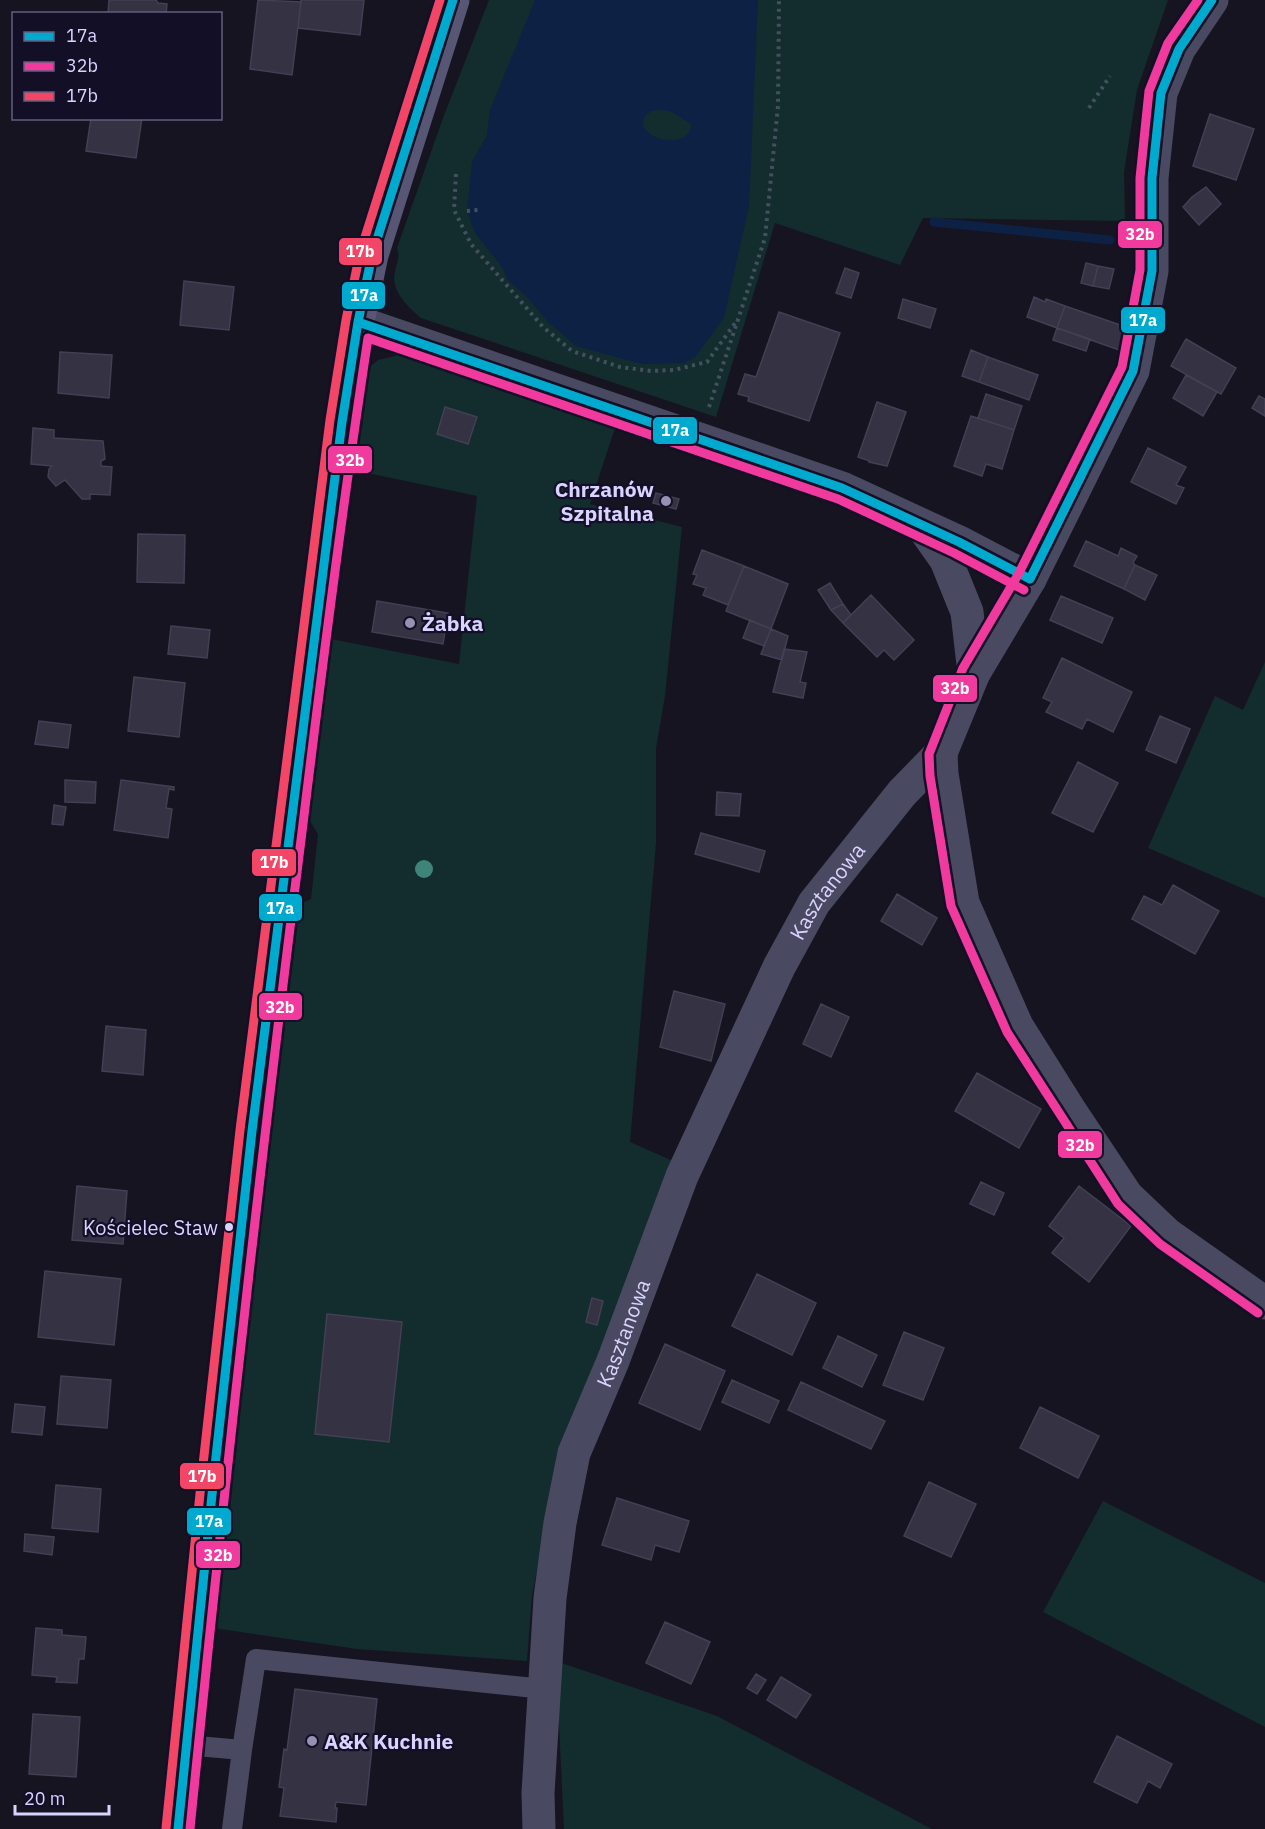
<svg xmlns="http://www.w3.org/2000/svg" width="1265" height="1829" viewBox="0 0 1265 1829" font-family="'IBM Plex Sans',sans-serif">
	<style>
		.green { fill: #132c2d }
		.water { fill: #0d2144; fill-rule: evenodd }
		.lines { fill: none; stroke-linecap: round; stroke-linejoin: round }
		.stream { stroke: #0d2144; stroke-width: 9 }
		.building { fill: #343243; stroke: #433f54; stroke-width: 1.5 }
		.path { stroke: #44505f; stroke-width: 4; stroke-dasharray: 3 4.5; stroke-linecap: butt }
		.lane { stroke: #4a4962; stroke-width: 20 }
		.street { stroke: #4a4962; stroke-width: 33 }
		.secondary { stroke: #575674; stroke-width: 33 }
		.bus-1-casing { stroke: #130f26; stroke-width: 14 }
		.bus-2-casing { stroke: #130f26; stroke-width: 14 }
		.bus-3-casing { stroke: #130f26; stroke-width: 14 }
		.bus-1 { stroke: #00a9ce; stroke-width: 9 }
		.bus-2 { stroke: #f13a9d; stroke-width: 9 }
		.bus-3 { stroke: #f34667; stroke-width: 9 }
		.tree { fill: #3e8478 }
		.poi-dot { fill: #9591b1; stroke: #130f26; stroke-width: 2 }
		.bus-dot { fill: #d9d4ff; stroke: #130f26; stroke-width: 2 }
		.labels { text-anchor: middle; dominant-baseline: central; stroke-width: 4.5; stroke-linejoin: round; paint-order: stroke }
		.bus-label { font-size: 20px; fill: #d9d4ff; stroke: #130f26; text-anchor: end }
		.poi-label { font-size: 21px; font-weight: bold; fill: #d9d4ff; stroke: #130f26; text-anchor: start }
		.street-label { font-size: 21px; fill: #d9d4ff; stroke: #130f26 }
		.line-badge { stroke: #130f26; stroke-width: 2 }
		.badge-label { font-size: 16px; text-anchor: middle; font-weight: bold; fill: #fff }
	</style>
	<rect width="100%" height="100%" fill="#161421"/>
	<path class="green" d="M 489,0 L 1168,0 L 1137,90 L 1124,172 L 1125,221 L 923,218 L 900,265 L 775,223 L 716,417 L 421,318 C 409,308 394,294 394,277 C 395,266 401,259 397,248 L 443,118 Z
		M 399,355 L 615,428 L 590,504 L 682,527 L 665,696 L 656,748 L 656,843 L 630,1142 L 673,1161 L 546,1524 L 532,1596 L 527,1661 L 357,1649 L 213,1628 L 231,1452 L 300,904 L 311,899 L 318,834 L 308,818 L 331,639 L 459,664 L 477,496 L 353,470 L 370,367 L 378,360 Z
		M 1265,662 L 1265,898 L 1148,848 L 1215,696 L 1243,710 Z
		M 1103,1501 L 1265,1583 L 1265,1727 L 1043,1612 Z
		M 556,1661 L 717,1716 L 932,1829 L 564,1829 Z"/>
	<path class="water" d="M 535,0 L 758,0 L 749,206 L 724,318 L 695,357 L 684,363 L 642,364 L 576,346 L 548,322 L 527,297 L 508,280 L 502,267 L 475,233 L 467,211 L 472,162 L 487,135 L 490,110 ZM 660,110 L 670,111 L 691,124 C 691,144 663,143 650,134 C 647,132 645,128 643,126 L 644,117 L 651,111 Z"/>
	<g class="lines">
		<path class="stream" d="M 934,222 L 1110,240"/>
	</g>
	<path class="building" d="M 109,0 L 156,0 L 158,3 L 167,4 L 166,14 L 108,14 Z
		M 258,0 L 301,2 L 292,75 L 250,69 Z
		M 301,0 L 364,0 L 360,35 L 298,28 Z
		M 1210,114 L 1254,129 L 1236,180 L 1193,166 Z
		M 91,118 L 142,118 L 136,158 L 86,151 Z
		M 1206,187 L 1221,204 L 1199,225 L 1183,207 L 1192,197 Z
		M 1086,263 L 1098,266 L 1093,286 L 1081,283 Z
		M 1098,266 L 1114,269 L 1109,289 L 1093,286 Z
		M 845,268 L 859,273 L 851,298 L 836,293 Z
		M 184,281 L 234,287 L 229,330 L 180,325 Z
		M 1034,297 L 1045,302 L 1046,299 L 1065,306 L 1057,328 L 1027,317 Z
		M 903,299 L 936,309 L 930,328 L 898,318 Z
		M 1065,306 L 1129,328 L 1122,351 L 1057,328 Z
		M 779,312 L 840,333 L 809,421 L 748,401 L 749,397 L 738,394 L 745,374 L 756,377 Z
		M 1057,328 L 1090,339 L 1086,351 L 1053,340 Z
		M 1186,339 L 1236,368 L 1221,394 L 1171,366 Z
		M 971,350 L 988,357 L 979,382 L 962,376 Z
		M 60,352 L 112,355 L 109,398 L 58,393 Z
		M 988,357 L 1038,375 L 1029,400 L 979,382 Z
		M 1186,375 L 1217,392 L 1203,416 L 1173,398 Z
		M 986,394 L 1022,406 L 1014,430 L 978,418 Z
		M 1259,396 L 1265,399 L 1265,416 L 1252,408 Z
		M 877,402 L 906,412 L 887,466 L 869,462 L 870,461 L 858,457 Z
		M 445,407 L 477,417 L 468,444 L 437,434 Z
		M 971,416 L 1014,430 L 1002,469 L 986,464 L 982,476 L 954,466 Z
		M 33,428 L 54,430 L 54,438 L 103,441 L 105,459 L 101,461 L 101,466 L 112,467 L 110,495 L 90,494 L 90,499 L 82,499 L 65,480 L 56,486 L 48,477 L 49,469 L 52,466 L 31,464 Z
		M 1148,448 L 1186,467 L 1176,485 L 1184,488 L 1176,504 L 1131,482 Z
		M 656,493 L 679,499 L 676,509 L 653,503 Z
		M 138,534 L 185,535 L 184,583 L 137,582 Z
		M 1086,541 L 1118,556 L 1121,548 L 1137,556 L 1133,563 L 1135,565 L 1124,589 L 1074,566 Z
		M 702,550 L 744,566 L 728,605 L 703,595 L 706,588 L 693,584 L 697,575 L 693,574 Z
		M 1135,565 L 1157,575 L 1145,600 L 1124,589 Z
		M 744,566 L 788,584 L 771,629 L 726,611 Z
		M 830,583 L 843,604 L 831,610 L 818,590 Z
		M 871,595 L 914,640 L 894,660 L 884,650 L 877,657 L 843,623 Z
		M 1061,596 L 1113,618 L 1102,643 L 1050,620 Z
		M 377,601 L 448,613 L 443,644 L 372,632 Z
		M 843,604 L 851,615 L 843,623 L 831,610 Z
		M 750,620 L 771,629 L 764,646 L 743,638 Z
		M 171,626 L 210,630 L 207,658 L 168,654 Z
		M 771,629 L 788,636 L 782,660 L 761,654 Z
		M 784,649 L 807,652 L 800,682 L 806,683 L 803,698 L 773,692 Z
		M 1062,658 L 1132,692 L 1113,732 L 1087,719 L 1082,729 L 1046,712 L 1052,702 L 1043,698 Z
		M 134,677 L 185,683 L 179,737 L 128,731 Z
		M 1160,716 L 1190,729 L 1176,763 L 1146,750 Z
		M 39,721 L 71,725 L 68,748 L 35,744 Z
		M 1078,762 L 1118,783 L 1093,832 L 1052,813 Z
		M 65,780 L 96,782 L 95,803 L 65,802 Z
		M 121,780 L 174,787 L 174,790 L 169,789 L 166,808 L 172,809 L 168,838 L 114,830 Z
		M 717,792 L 741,794 L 739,816 L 716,815 Z
		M 54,805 L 66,807 L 63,825 L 52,824 Z
		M 701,833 L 765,851 L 759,872 L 695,854 Z
		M 1173,885 L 1219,911 L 1195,954 L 1132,919 L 1144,896 L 1162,905 Z
		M 897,894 L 937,918 L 922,945 L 881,921 Z
		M 674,991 L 725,1004 L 711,1061 L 660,1047 Z
		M 821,1004 L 849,1017 L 831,1057 L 803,1044 Z
		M 106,1026 L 146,1030 L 143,1075 L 102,1071 Z
		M 977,1073 L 1041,1109 L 1019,1148 L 955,1111 Z
		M 981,1182 L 1004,1193 L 994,1215 L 970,1204 Z
		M 77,1186 L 127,1191 L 123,1244 L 72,1240 Z
		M 1079,1186 L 1131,1226 L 1089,1282 L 1052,1253 L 1064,1238 L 1049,1226 Z
		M 45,1271 L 121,1279 L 114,1345 L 38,1337 Z
		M 757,1274 L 816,1303 L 792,1355 L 732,1326 Z
		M 592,1298 L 603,1301 L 597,1325 L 586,1322 Z
		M 327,1314 L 402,1322 L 389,1442 L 315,1434 Z
		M 904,1332 L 944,1348 L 923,1400 L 883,1385 Z
		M 838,1336 L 877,1355 L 862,1387 L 823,1368 Z
		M 665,1344 L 725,1371 L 700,1430 L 639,1403 Z
		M 61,1376 L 111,1380 L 107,1428 L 57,1424 Z
		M 732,1380 L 779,1401 L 769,1423 L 722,1402 Z
		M 801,1382 L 885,1421 L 871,1449 L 788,1410 Z
		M 15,1404 L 45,1407 L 42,1435 L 12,1432 Z
		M 1040,1407 L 1099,1436 L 1078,1478 L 1020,1448 Z
		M 929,1482 L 976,1504 L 951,1557 L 904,1536 Z
		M 56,1485 L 101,1489 L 98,1532 L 52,1528 Z
		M 617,1498 L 689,1521 L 679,1552 L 655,1545 L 651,1560 L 602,1545 Z
		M 25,1534 L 54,1537 L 52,1555 L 24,1551 Z
		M 665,1622 L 710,1642 L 691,1684 L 646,1663 Z
		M 36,1628 L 62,1630 L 62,1635 L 86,1637 L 84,1659 L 79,1659 L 77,1683 L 56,1682 L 57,1677 L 32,1675 Z
		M 756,1674 L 766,1680 L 757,1694 L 747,1688 Z
		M 781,1677 L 811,1695 L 796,1718 L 767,1700 Z
		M 295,1689 L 377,1699 L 366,1805 L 336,1802 L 335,1808 L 337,1808 L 336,1822 L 280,1816 L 284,1788 L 279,1787 L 284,1749 L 287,1750 Z
		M 33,1714 L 80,1717 L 76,1777 L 29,1774 Z
		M 1117,1736 L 1172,1764 L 1160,1788 L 1148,1781 L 1137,1803 L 1094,1782 Z"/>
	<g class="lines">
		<path class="path" d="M 1089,108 L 1110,76
			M 456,174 L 454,210 L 471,244 L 543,327 L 572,351 L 620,367 L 651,371 L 674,370 L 707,362 L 738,319
			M 467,211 L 478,210
			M 709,407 L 765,238 L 778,106 L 779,0"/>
		<path class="lane" d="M 186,1745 L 242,1750 L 232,1829
			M 242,1750 L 256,1659 L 544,1689"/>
		<g class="street">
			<path d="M 358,322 L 842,488 L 959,542 L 1030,579"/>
			<path d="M 922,526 L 946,560 L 967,612 L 974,673"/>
			<path d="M 941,753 L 942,774 L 963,903 L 1017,1026 L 1071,1112 L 1127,1196 L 1167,1234 L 1265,1303"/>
			<path id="s1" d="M 539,1829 L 538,1793 L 550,1598 L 560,1523 L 574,1453 L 613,1361 L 682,1176 L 779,967 L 814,903 L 902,793 L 941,753 L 974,673 L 1030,579 L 1133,371 L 1152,271 L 1152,178 L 1161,93 L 1179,49 L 1212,0"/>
		</g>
		<path class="secondary" d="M 178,1829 L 214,1475 L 252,1131 L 342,422 L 358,322 L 372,255 L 453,0"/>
		<g class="bus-1-casing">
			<path id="bus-1" d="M 358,322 L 842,488 L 959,542 L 1030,579 L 1133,371 L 1152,271 L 1152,178 L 1161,93 L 1179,49 L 1212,0
				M 178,1829 L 214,1475 L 252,1131 L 342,422 L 358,322 L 372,255 L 453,0"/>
		</g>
		<g class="bus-2-casing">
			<path id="bus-2" d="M 1198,0 L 1168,43 L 1149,91 L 1140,178 L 1140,270 L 1122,367 L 1019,573 L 963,668 L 929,754 L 930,776 L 951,906 L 1007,1032 L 1118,1204 L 1160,1244 L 1258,1313
				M 190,1829 C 223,1496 260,1164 302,832 C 322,667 343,502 368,338 L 838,499 L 954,553 L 1024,590"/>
		</g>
		<g class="bus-3-casing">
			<path id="bus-3" d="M 166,1828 L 202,1474 L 240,1130 L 330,420 L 346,320 L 360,253 L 440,0"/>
		</g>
		<use href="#bus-1" class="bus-1"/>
		<use href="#bus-2" class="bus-2"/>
		<use href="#bus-3" class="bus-3"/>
	</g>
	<circle class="tree" cx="424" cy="869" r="9"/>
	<g class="poi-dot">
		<circle cx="666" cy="501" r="6"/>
		<circle cx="410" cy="623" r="6"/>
		<circle cx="312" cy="1741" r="6"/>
	</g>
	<circle class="bus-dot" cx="229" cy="1227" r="5"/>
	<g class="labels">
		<g class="bus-label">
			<text x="218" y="1227">Kościelec Staw</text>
		</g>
		<g class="poi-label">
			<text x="654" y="489" text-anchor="end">Chrzanów<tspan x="654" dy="24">Szpitalna</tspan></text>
			<text x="422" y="623">Żabka</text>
			<text x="324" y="1741">A&amp;K Kuchnie</text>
		</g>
		<g class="street-label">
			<text stroke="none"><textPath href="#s1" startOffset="996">Kasztanowa</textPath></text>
			<text stroke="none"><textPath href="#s1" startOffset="508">Kasztanowa</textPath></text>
		</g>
	</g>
	<g class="line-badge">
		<rect x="1117" y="220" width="46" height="29" rx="6" fill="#f13a9d"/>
		<rect x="338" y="237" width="45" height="29" rx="6" fill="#f34667"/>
		<rect x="341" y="281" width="45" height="29" rx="6" fill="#00a9ce"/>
		<rect x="1120" y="306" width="46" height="28" rx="6" fill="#00a9ce"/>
		<rect x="652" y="416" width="46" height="29" rx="6" fill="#00a9ce"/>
		<rect x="327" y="445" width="46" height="29" rx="6" fill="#f13a9d"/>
		<rect x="932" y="674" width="46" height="29" rx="6" fill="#f13a9d"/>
		<rect x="251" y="848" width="46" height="29" rx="6" fill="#f34667"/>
		<rect x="258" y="893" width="45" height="29" rx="6" fill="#00a9ce"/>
		<rect x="258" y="992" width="45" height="29" rx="6" fill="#f13a9d"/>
		<rect x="1057" y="1130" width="46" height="29" rx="6" fill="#f13a9d"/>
		<rect x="179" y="1462" width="46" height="28" rx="6" fill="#f34667"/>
		<rect x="186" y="1507" width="46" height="29" rx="6" fill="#00a9ce"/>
		<rect x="195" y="1540" width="46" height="29" rx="6" fill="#f13a9d"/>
	</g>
	<g class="badge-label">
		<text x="1140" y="240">32b</text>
		<text x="360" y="257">17b</text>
		<text x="364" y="301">17a</text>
		<text x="1143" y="326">17a</text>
		<text x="675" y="436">17a</text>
		<text x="350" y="466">32b</text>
		<text x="955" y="694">32b</text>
		<text x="274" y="868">17b</text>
		<text x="280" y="914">17a</text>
		<text x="280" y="1013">32b</text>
		<text x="1080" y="1151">32b</text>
		<text x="202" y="1482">17b</text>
		<text x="209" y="1527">17a</text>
		<text x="218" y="1561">32b</text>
	</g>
	<rect x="12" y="12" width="210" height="108" fill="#130f26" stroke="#625e7d" stroke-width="1.5"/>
	<rect x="24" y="32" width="30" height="9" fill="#00a9ce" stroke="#625e7d" stroke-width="1.5"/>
	<text x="66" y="42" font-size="18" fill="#d9d4ff">17a</text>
	<rect x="24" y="62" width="30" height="9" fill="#f13a9d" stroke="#625e7d" stroke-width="1.5"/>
	<text x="66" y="72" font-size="18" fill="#d9d4ff">32b</text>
	<rect x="24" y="92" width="30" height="9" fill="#f34667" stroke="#625e7d" stroke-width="1.5"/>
	<text x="66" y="102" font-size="18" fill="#d9d4ff">17b</text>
	<path d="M15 1805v9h94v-9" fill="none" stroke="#d9d4ff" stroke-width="3"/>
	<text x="24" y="1805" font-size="18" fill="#d9d4ff" stroke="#130f26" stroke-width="4.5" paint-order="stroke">20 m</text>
</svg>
